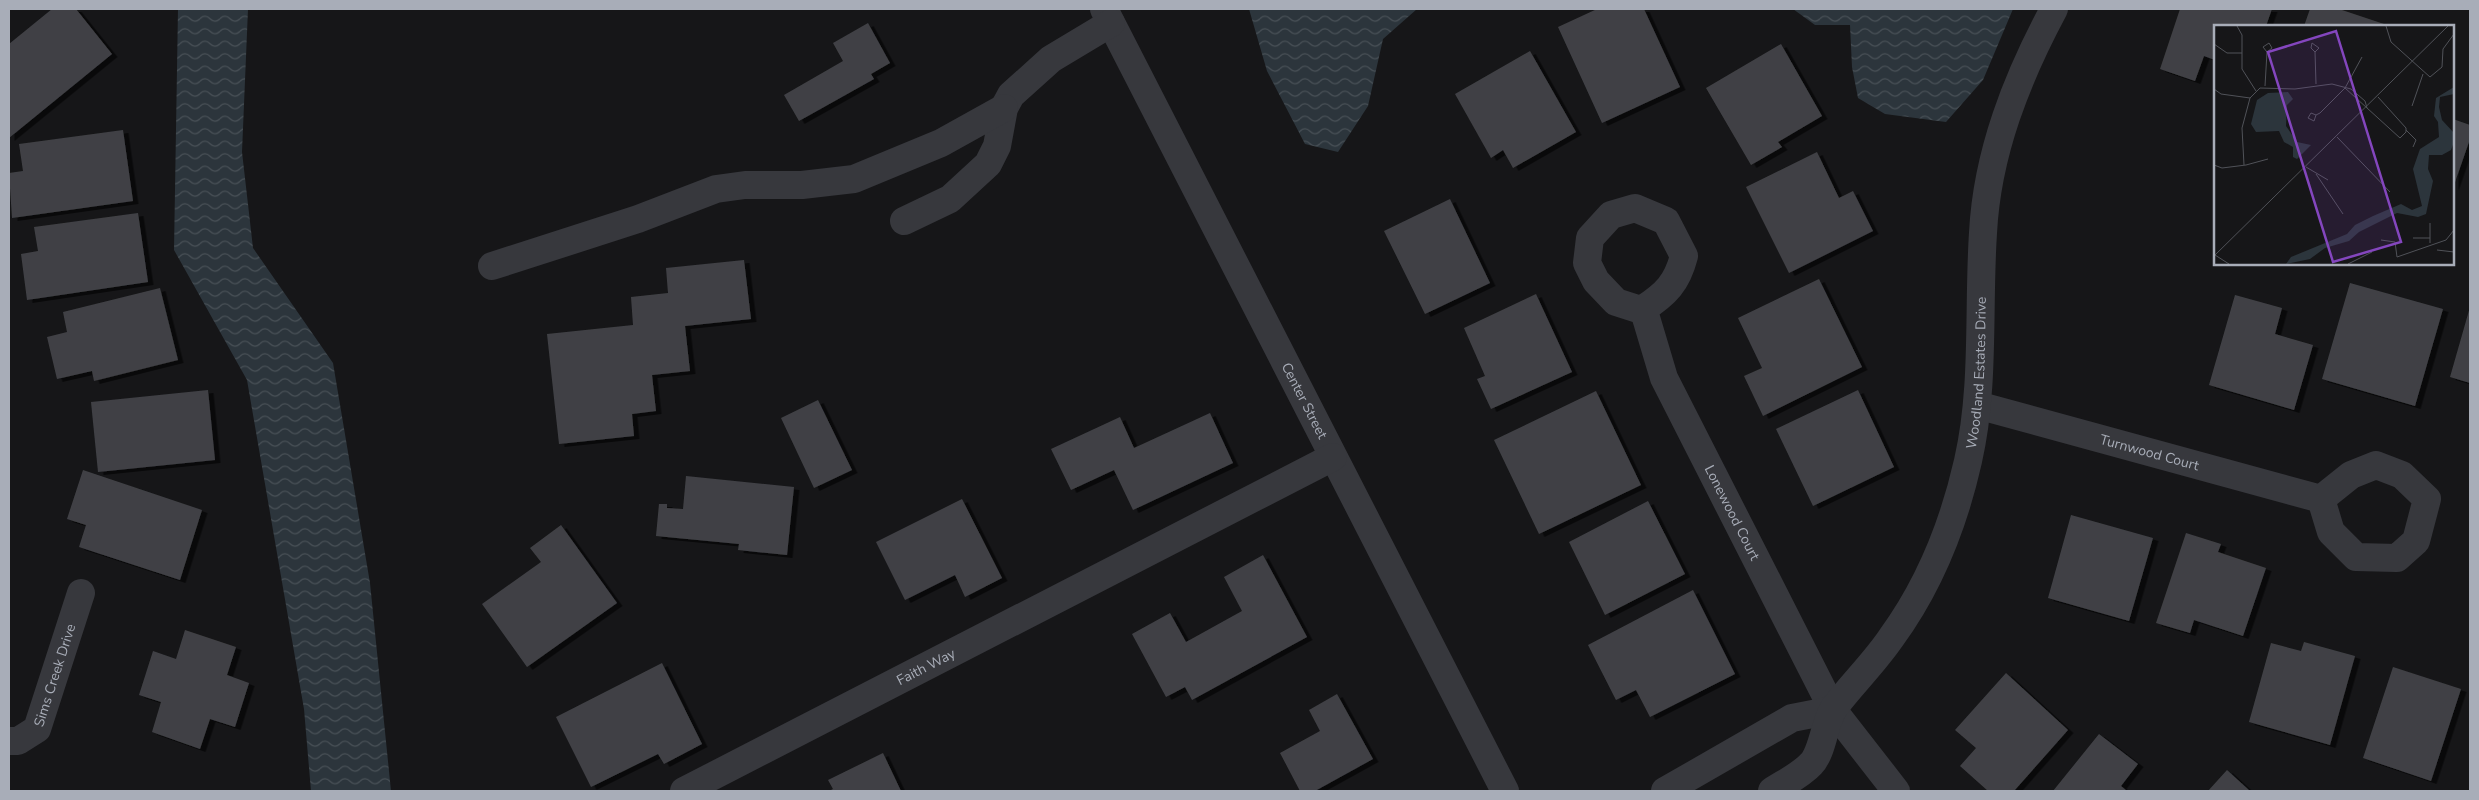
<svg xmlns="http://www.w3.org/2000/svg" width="2479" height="800" viewBox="0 0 2479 800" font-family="'Nunito Sans',sans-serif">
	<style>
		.water { fill: url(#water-waves) }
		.building { fill: #404145; filter: url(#shadow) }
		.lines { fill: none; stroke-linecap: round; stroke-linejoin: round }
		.minor { stroke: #37383d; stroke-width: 28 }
		.labels { text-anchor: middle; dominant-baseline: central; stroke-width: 5; stroke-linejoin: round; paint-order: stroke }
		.street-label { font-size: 14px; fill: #a8adb8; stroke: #111113 }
		.inset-road { fill: none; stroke: #505258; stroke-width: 1 }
		.view { fill: #8446be; fill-opacity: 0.15; stroke: #8446be; stroke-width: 2.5 }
		.inset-edge { fill: none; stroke: #a8adb8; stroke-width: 2.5 }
	</style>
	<defs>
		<pattern id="water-waves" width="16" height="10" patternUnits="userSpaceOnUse" patternTransform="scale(1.25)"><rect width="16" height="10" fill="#2c353c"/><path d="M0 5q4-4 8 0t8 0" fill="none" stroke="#485056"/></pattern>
		<filter id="shadow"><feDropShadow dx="5.5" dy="3" stdDeviation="0" flood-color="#0009"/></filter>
	</defs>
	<rect width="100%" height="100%" fill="#161618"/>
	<path class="water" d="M 178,9 L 248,9 L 242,152 L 253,248 L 333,363 L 370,583 L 391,791 L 311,791 L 304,709 L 247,380 L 174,250 Z
		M 1249,9 L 1417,9 L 1383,39 L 1368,106 L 1338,152 L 1305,144 L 1267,71 Z
		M 1793,9 L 2013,9 L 1983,80 L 1946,122 L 1885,114 L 1858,98 L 1852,67 L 1850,25 L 1815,25 Z"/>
	<path class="building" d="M 52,9 L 76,9 L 112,54 L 9,138 L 9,44 Z
		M 1597,9 L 1644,9 L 1680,87 L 1602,123 L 1558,27 Z
		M 2180,9 L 2272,9 L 2266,26 L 2215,26 L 2215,60 L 2204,56 L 2195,81 L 2160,69 Z
		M 2310,9 L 2339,9 L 2390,26 L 2304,26 Z
		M 868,23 L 890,63 L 871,74 L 874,79 L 799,121 L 784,95 L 843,61 L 833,43 Z
		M 1781,44 L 1822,116 L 1778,142 L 1782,147 L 1751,165 L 1706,88 Z
		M 1530,51 L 1576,132 L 1513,168 L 1503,150 L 1491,158 L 1455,94 Z
		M 2453,119 L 2470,125 L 2470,139 L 2453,188 Z
		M 123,130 L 133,201 L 12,218 L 9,173 L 23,171 L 19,144 Z
		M 1817,152 L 1839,198 L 1853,191 L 1873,231 L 1789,273 L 1746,187 Z
		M 1450,199 L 1490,283 L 1425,314 L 1384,231 Z
		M 138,213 L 148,282 L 27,300 L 21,254 L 38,251 L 34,227 Z
		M 744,260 L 751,319 L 685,326 L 690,371 L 652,375 L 656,411 L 632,414 L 634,436 L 559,444 L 547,334 L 633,325 L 631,297 L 668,293 L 666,268 Z
		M 1819,279 L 1862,367 L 1763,416 L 1744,376 L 1762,368 L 1738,318 Z
		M 2350,283 L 2443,309 L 2415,406 L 2322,379 Z
		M 160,288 L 178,360 L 94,381 L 92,371 L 57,379 L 47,337 L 67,332 L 63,312 Z
		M 1536,294 L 1572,372 L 1491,409 L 1477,379 L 1485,376 L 1464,328 Z
		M 2235,295 L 2282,308 L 2275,334 L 2313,345 L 2294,410 L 2209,385 Z
		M 2470,307 L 2470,383 L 2450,377 Z
		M 208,390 L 215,460 L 98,472 L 91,402 Z
		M 1858,390 L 1894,467 L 1813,506 L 1776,429 Z
		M 1596,391 L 1641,485 L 1539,534 L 1494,440 Z
		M 818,400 L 852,470 L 814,488 L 781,418 Z
		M 1210,413 L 1233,463 L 1133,510 L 1114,470 L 1071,490 L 1051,449 L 1120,417 L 1134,448 Z
		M 83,470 L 202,510 L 180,580 L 79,547 L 86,525 L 67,519 Z
		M 686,476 L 794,487 L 787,555 L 738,550 L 739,544 L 656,536 L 659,504 L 667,504 L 667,508 L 683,509 Z
		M 962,499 L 1002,578 L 965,597 L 955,575 L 905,600 L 876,542 Z
		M 1648,501 L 1685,574 L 1605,615 L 1569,542 Z
		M 2071,515 L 2153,538 L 2129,621 L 2048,598 Z
		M 561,525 L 617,603 L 527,667 L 482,604 L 541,562 L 530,548 Z
		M 2186,533 L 2221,544 L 2218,552 L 2266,568 L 2243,636 L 2194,620 L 2190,633 L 2156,623 Z
		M 1263,555 L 1307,637 L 1192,700 L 1185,687 L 1166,697 L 1132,634 L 1170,613 L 1186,642 L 1242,611 L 1224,577 Z
		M 1693,590 L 1735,674 L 1650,717 L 1636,690 L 1616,700 L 1588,645 Z
		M 185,630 L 236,647 L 227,675 L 249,683 L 235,727 L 210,719 L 200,749 L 152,732 L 161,702 L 139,695 L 153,651 L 176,659 Z
		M 2304,642 L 2355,656 L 2330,745 L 2249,722 L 2271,643 L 2301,651 Z
		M 662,663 L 702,744 L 664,764 L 658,754 L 591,787 L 556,717 Z
		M 2393,667 L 2461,689 L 2431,781 L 2363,758 Z
		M 2006,673 L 2068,730 L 2014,791 L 1988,791 L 1960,766 L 1976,748 L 1955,730 Z
		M 1337,694 L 1373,759 L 1315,791 L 1300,791 L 1280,753 L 1320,731 L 1309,710 Z
		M 2099,734 L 2138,764 L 2121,786 L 2127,791 L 2053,791 Z
		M 883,753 L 901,791 L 829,791 L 833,789 L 828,780 Z
		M 2227,770 L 2250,791 L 2208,791 Z"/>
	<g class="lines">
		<g class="minor">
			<path id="s1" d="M 1104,9 L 1505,791"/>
			<path d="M 904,221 L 950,199 L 988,164 L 997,146 L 1004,108 L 1011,95 L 1051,59 L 1111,23"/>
			<path d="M 492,266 L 638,219 L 716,189 L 745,185 L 802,185 L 854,179 L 941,143 L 1004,108"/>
			<path id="s2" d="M 1644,311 L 1616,302 L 1596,281 L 1587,263 L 1590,238 L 1611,215 L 1635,208 L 1666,221 L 1684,256 C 1677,283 1666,294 1643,309 L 1644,311 L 1664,378 L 1833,710 L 1896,791"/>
			<path id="s3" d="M 1977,405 L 2321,499 L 2331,532 L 2356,557 L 2397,558 L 2416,541 L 2427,499 L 2402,475 L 2376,465 L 2351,475 L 2321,499"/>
			<path id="s4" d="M 9,741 L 18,741 L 37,729 L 81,593"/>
			<path id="s5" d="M 684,791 L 1333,457"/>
			<path d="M 1665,791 L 1792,718 L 1833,710"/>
			<path id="s6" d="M 1772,791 C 1784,783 1801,775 1811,764 C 1823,752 1824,723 1834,708 C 1852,684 1874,663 1891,638 C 1929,586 1954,523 1968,461 C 1985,387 1978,308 1983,233 C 1987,153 2017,78 2054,9"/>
		</g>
	</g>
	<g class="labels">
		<g class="street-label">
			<text stroke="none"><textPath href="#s6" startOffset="482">Woodland Estates Drive</textPath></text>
			<text stroke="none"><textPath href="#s1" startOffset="440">Center Street</textPath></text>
			<text stroke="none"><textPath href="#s3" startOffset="179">Turnwood Court</textPath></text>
			<text stroke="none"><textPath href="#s2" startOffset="525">Lonewood Court</textPath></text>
			<text stroke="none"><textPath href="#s5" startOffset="272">Faith Way</textPath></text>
			<text stroke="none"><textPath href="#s4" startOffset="88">Sims Creek Drive</textPath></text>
		</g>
	</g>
	<g transform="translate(2214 25)">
		<rect width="240" height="240" fill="#161618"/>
		<path d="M 240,62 L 240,69 L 226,72 L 225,82 L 228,95 L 240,108 L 240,117 L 237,125 L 228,130 L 215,130 L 214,144 L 219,156 L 212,189 L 204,192 L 183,188 L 145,207 L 135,216 L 111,223 L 96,234 L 72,239 L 77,232 L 133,209 L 141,200 L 159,191 L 187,179 L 198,185 L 208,181 L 199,144 L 206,124 L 225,112 L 224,97 L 220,91 L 222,73 ZM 74,67 L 79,74 L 73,80 L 72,101 L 83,117 L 97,120 L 83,134 L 79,132 L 79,122 L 70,117 L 65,106 L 42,107 L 37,99 L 43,75 L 54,68 Z" fill="#2c353c"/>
		<path class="inset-road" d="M 23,1 L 28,10 L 28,44 L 42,66M 172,1 L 177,17 L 216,52 L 228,42 L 229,24 L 240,9M 0,19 L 13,28 L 28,28M 101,27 L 97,23 L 98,18 L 105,23 L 101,27 L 102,59M 51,61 L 53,27 L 58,23 L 55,18 L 49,22 L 53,27M 131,63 L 186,113 L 192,107 L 192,103 L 164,72M 0,64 L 7,69 L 36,73M 198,81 L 209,49M 102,90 L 100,96 L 94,93 L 97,88 L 102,90 L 106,88 L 131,63 L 148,32M 192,105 L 202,115 L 199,122M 123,112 L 176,167M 0,140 L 8,143 L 32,140 L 54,134M 30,140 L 28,103 L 36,73 L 46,63 L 81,64 L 118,59 L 137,64 L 151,76 L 153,83M 92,142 L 114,155M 102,149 L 129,189M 199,213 L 216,213M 167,215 L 181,217 L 183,232 L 232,215 L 240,205M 216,218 L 216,198M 223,225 L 240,227M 1,230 L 15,239M 0,231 L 234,1M 134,239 L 158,227"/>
		<path class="view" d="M 122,6 L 187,217 L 119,237 L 54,27 Z"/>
		<rect width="240" height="240" class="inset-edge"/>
	</g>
	<rect width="2479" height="800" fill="none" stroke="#a8adb8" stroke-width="20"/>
</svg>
